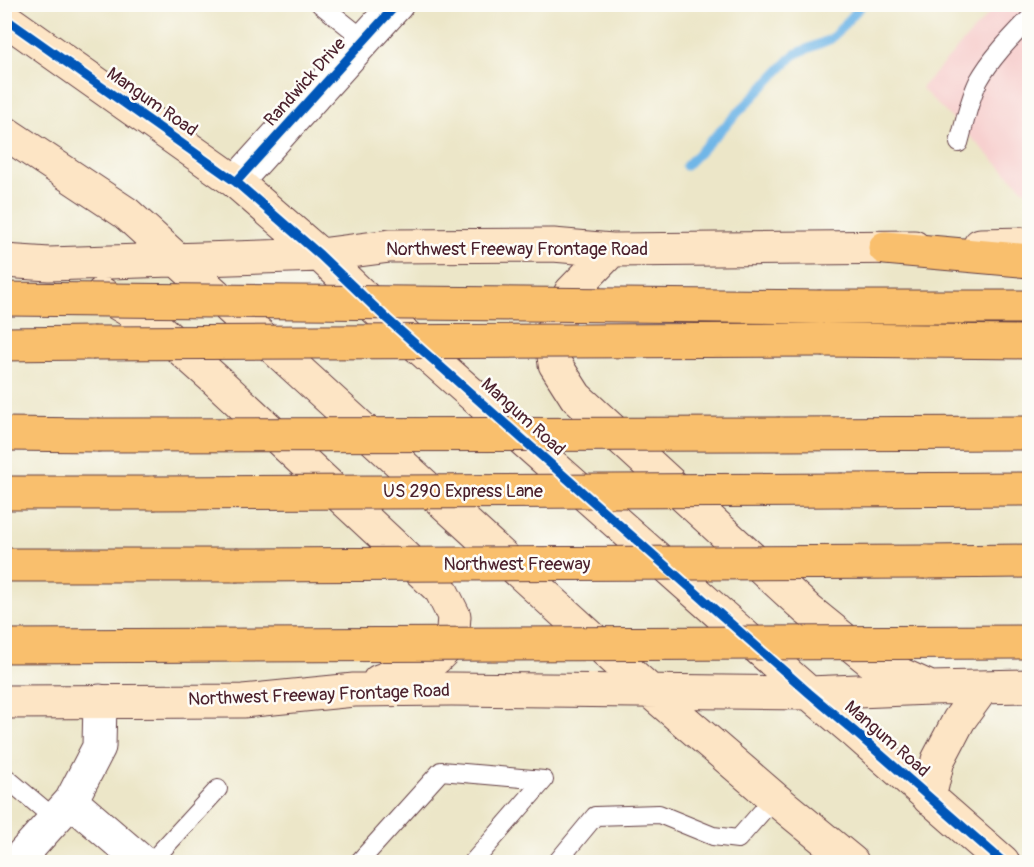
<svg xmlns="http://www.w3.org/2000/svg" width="1034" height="867" viewBox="0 0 1034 867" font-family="Pangolin,sans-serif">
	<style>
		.built { fill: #f7d0cf }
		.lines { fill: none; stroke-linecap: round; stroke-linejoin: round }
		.stream { stroke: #70b6e7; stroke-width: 9 }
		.lane-casing { stroke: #623d43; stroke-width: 20 }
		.street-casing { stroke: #623d43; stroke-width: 35 }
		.secondary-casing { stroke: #623d43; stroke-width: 35 }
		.highway-casing { stroke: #623d43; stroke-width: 35 }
		.lane { stroke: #fff; stroke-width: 18 }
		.street { stroke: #fff; stroke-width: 33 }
		.secondary { stroke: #fde5c5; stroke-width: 33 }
		.highway { stroke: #f9bf6d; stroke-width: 33 }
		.highway-bridge-casing { stroke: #623d43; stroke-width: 35; stroke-linecap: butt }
		.highway-bridge { stroke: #f9bf6d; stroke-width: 33 }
		.cycleway-casing { stroke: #fdfcf7; stroke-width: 13 }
		.cycleway { stroke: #0057b8; stroke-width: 9 }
		.labels { text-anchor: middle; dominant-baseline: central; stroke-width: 5; stroke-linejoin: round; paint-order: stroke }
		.street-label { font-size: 18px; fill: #4a1f2b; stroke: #fdfcf7 }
	</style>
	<rect width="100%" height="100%" fill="#fdfcf7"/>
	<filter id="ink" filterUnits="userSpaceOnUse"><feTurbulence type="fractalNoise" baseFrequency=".0167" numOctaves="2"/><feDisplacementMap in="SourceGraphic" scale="12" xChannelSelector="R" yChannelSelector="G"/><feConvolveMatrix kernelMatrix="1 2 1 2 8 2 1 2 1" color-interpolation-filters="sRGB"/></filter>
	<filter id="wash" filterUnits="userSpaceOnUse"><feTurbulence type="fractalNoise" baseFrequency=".008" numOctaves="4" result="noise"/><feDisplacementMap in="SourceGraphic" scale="24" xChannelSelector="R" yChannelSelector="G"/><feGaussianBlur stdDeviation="1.35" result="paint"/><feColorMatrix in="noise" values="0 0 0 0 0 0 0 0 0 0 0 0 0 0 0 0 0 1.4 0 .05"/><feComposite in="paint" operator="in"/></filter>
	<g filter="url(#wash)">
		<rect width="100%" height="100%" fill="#ece6c8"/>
		<path class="built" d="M 997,5 L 1029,5 L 1029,190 L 1025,191 L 921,88 Z"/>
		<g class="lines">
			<path class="stream" d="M 686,166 L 795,54 L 831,39 L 863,4"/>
		</g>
	</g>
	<g filter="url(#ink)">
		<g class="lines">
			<g class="lane-casing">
				<path id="lane" d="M 320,4 L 365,40
					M 959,143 C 965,122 969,99 979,80 C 992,57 1012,37 1030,18
					M 4,776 L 55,819
					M 151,862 L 218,789
					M 359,862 L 441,771 L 544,780 L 473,862
					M 557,862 L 595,816 L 659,814 L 713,836 L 738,839 L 774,798"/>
			</g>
			<g class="street-casing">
				<path id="street" d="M 236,182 L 397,4
					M 71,801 L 142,862
					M 16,862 L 71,801 L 99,747 L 100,701"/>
			</g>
			<g class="secondary-casing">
				<path id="secondary" d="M 4,18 L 236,182 L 320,255 L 387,319 L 809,693 L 855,732 L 1003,862
					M 4,132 L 126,213 L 651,692 L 774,798 L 852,862
					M 980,245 L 1030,244
					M 612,250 L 571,292 L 551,333 L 555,364 L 576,397 L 808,610 L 871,661 L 926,686
					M 4,261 L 49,264 L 320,255 L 390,246 L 553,245 L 612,250 L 914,247
					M 102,294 L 154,325 L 217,381 L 441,590 L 454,616 L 452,642 L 436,658 L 420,666 L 379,681
					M 4,702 L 243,701 L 354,690 L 451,689 L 809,693 L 930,688 L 1030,686
					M 929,798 L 938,760 L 959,720 L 983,687"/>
			</g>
			<g class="highway-casing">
				<path id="highway" d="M 885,248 L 1030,261
					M 821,307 L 1030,307
					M 824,340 L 1030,342
					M 4,344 L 92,343
					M 4,434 L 97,435
					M 780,434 L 1030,433
					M 843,490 L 1030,489
					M 4,493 L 153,493
					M 925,562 L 1030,561
					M 4,565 L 235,565"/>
			</g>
			<use href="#lane" class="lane"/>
			<use href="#street" class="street"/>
			<use href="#secondary" class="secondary"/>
			<use href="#highway" class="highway"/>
			<g class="highway-bridge-casing">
				<path id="highway-bridge" d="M 4,299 L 821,307
					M 92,343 L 824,340
					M 97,435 L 780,434
					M 153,493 L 843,490
					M 235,565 L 925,562
					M 4,646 L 1030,642"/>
			</g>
			<use href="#highway-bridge" class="highway-bridge"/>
			<g class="cycleway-casing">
				<path id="cycleway" d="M 4,18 L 236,182 L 320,255 L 387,319 L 809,693 L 855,732 L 1003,862
					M 236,182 L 397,4"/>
			</g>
			<use href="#cycleway" class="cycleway"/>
		</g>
	</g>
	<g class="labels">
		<g class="street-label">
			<text transform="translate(305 82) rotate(-48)">Randwick Drive</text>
			<text transform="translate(152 102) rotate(35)">Mangum Road</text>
			<text x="517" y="249">Northwest Freeway Frontage Road</text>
			<text transform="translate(523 417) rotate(42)">Mangum Road</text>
			<text x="463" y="491">US 290 Express Lane</text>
			<text x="517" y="564">Northwest Freeway</text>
			<text transform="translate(319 695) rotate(-2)">Northwest Freeway Frontage Road</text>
			<text transform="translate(887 739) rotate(41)">Mangum Road</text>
		</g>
	</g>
	<rect width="1034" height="867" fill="none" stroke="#fdfcf7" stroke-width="24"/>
</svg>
